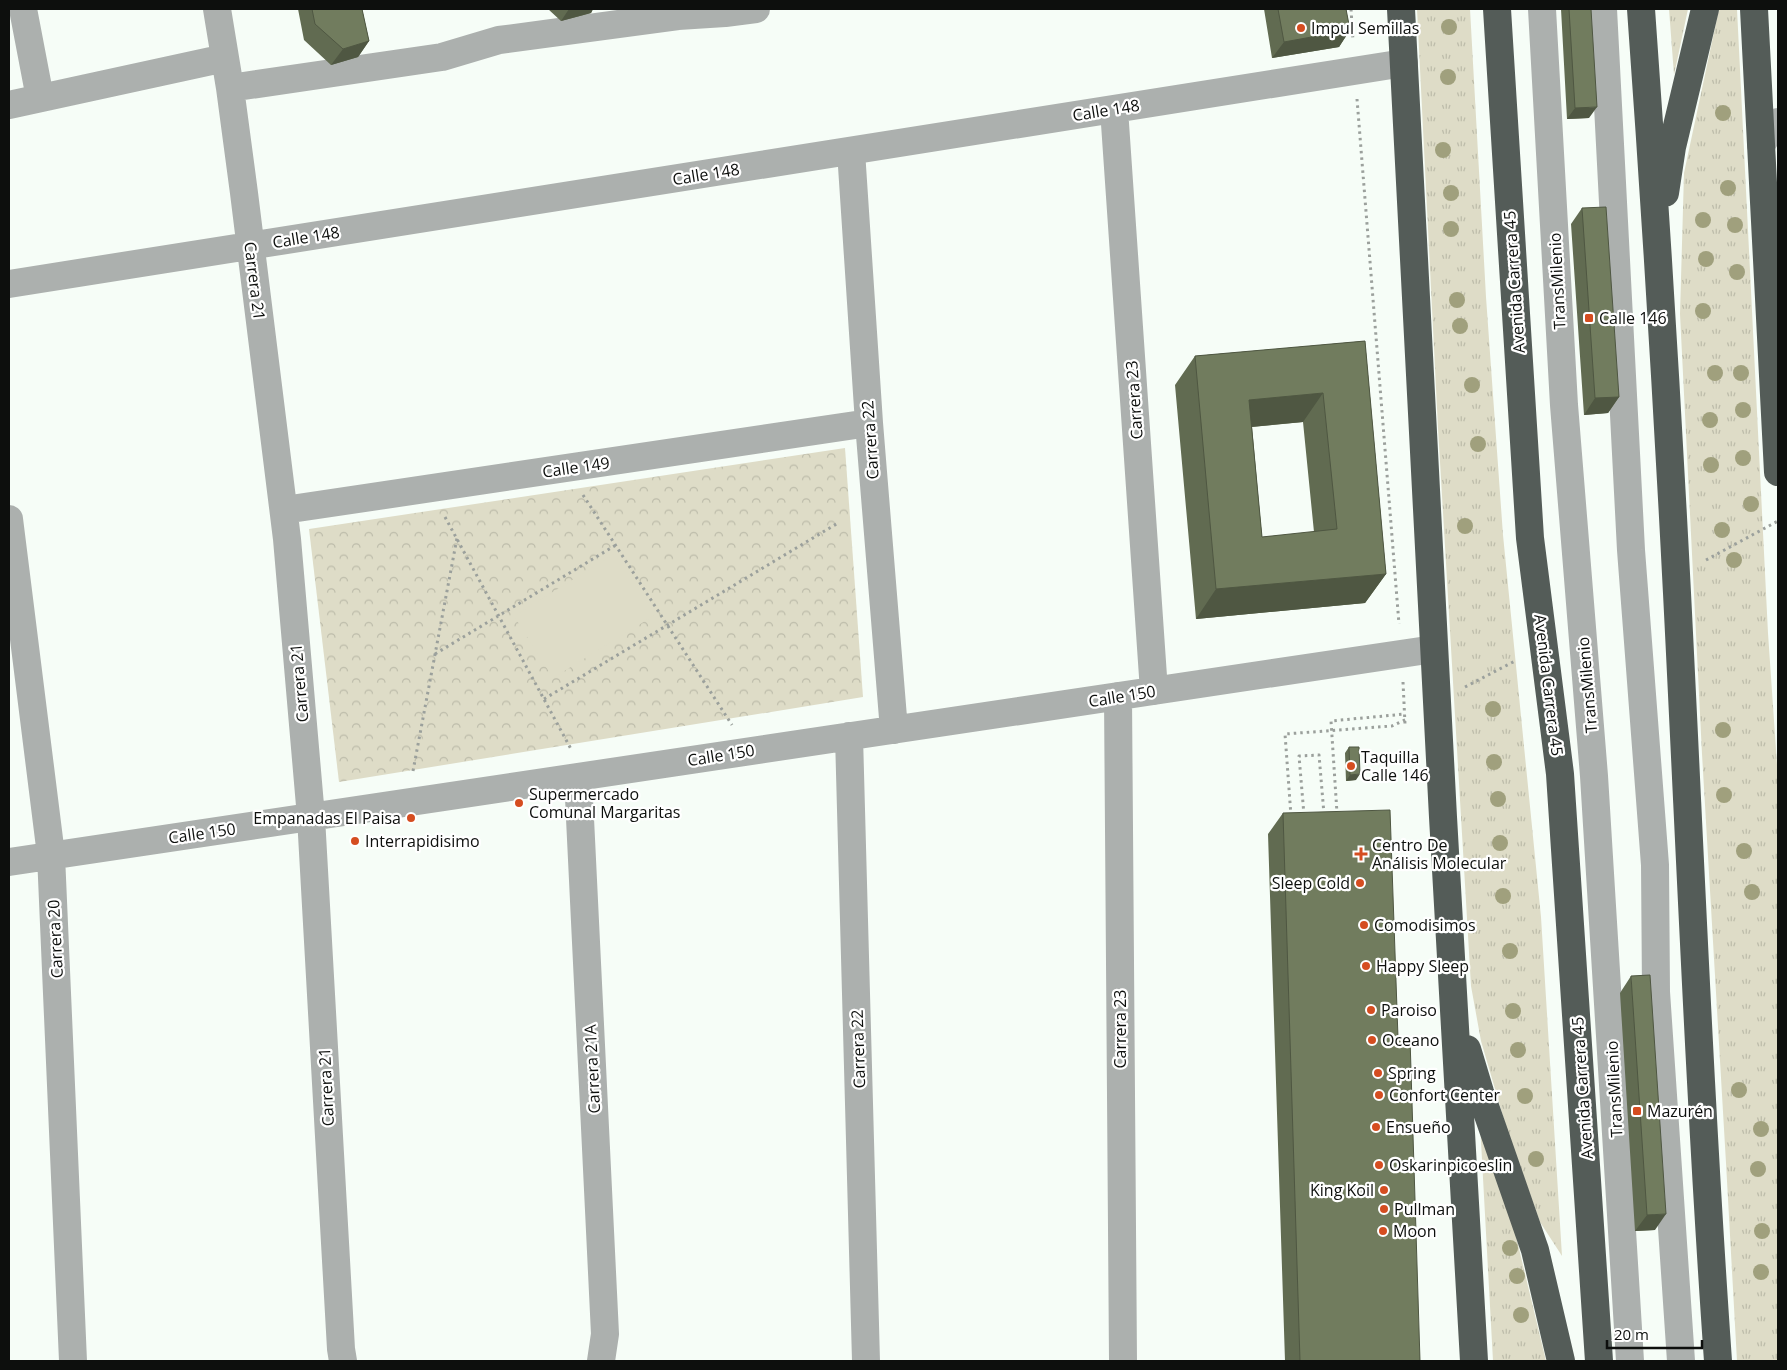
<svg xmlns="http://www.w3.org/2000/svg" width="1787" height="1370" viewBox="0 0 1787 1370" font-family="'Open Sans',sans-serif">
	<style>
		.grass { fill: url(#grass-tufts) }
		.forest { fill: url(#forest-crowns) }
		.pitch { fill: #dedcc7 }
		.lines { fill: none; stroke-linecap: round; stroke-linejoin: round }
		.path { stroke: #9ba09c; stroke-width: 3; stroke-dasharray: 2.5 4; stroke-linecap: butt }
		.minor { stroke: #acb0ae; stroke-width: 28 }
		.highway { stroke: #545c58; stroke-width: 28 }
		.tree { fill: #a0a07d }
		.wall { fill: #616b51; fill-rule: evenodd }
		.shaded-wall { fill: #4f5742 }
		.building { fill: #717c5e; stroke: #4f5742; fill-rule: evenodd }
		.poi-dot { fill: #d54d20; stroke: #fff; stroke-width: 2 }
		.labels { text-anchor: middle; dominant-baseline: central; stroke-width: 4.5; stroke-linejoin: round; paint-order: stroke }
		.poi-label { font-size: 16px; fill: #0d0f0d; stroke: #fff; text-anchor: start }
		.street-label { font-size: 16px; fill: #0d0f0d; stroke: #fff }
	</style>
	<defs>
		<pattern id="grass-tufts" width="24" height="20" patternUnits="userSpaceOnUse" patternTransform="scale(1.25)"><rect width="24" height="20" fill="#dedcc7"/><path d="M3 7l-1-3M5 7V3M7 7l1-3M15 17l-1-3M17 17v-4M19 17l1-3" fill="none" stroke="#bdbcaa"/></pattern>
		<pattern id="forest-crowns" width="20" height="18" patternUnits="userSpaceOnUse" patternTransform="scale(1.25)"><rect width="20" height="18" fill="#dedcc7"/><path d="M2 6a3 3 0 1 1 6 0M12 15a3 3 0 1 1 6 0" fill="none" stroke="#bdbcaa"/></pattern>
	</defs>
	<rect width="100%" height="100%" fill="#f6fdf7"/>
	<path class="grass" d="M 1417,9 L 1470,9 L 1486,297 L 1503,535 L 1541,917 L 1562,1256 L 1540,1222 L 1507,1130 L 1481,1041 L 1471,986 L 1438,428 Z
		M 1669,9 L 1688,9 L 1674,75 Z
		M 1719,9 L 1737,9 L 1768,633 L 1778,779 L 1778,1361 L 1737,1361 L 1726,1163 L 1702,754 L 1680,314 L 1684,173 Z
		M 1480,1123 L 1514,1228 L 1546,1361 L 1493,1361 Z"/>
	<path class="forest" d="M 845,448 L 863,697 L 339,782 L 309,529 Z"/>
	<path class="pitch" d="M 619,551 L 658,613 L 553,678 L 514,616 Z"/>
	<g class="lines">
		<path class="path" d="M 1351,9 L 1353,41
			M 1357,99 L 1399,624
			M 583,495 L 732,725
			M 445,517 L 571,749
			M 1706,560 L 1778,521
			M 435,654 L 616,545
			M 1403,682 L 1405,724
			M 1465,687 L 1515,661
			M 544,699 L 838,523
			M 413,771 L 457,538
			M 1335,813 L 1337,813 L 1331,721 L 1405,714
			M 1304,815 L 1299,756 L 1319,755 L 1324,814
			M 1291,816 L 1285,734 L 1392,726 L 1407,719"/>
		<path class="minor" d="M 23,9 L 40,98
			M 217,9 L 230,88 L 244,193 L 287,539 L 311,817 L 341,1349 L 343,1361
			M 1542,9 L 1564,405 L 1594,776 L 1630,1361
			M 1603,9 L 1631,550 L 1655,865 L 1656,992 L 1681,1361
			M 230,88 L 442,57 L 499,40 L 678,16 L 725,13 L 756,9
			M 9,105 L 225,58
			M 1114,109 L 1154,691
			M 1761,145 L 1772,128 L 1778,122
			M 851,151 L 869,423 L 894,730
			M 9,284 L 1404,63
			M 284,510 L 869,423
			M 9,519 L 51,855 L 73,1361
			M 1118,696 L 1123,1361
			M 849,736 L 866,1361
			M 578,777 L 605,1334 L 601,1361
			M 9,862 L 1434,649"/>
		<path class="highway" d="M 1401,9 L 1443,817 L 1474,1361
			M 1497,9 L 1530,538 L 1560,774 L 1599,1361
			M 1641,9 C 1655,203 1667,398 1677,593 C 1690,849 1700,1105 1718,1361
			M 1754,9 L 1778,472
			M 1665,193 L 1672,147 L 1705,9
			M 1467,1049 L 1480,1092 L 1535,1250 L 1561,1361"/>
	</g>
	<g class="tree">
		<circle cx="1449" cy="27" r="8"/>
		<circle cx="1448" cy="77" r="8"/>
		<circle cx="1723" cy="113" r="8"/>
		<circle cx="1443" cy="150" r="8"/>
		<circle cx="1728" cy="188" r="8"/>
		<circle cx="1451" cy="193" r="8"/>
		<circle cx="1703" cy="220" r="8"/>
		<circle cx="1735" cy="225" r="8"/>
		<circle cx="1451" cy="229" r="8"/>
		<circle cx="1706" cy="259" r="8"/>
		<circle cx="1737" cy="272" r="8"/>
		<circle cx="1457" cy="300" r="8"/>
		<circle cx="1703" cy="311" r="8"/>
		<circle cx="1460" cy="326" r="8"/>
		<circle cx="1715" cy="373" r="8"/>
		<circle cx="1741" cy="373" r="8"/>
		<circle cx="1472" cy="385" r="8"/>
		<circle cx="1743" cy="410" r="8"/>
		<circle cx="1710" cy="420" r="8"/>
		<circle cx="1478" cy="444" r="8"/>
		<circle cx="1743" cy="458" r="8"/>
		<circle cx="1711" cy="465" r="8"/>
		<circle cx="1751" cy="504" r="8"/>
		<circle cx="1465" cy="526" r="8"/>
		<circle cx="1722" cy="530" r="8"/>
		<circle cx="1734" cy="560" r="8"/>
		<circle cx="1493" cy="709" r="8"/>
		<circle cx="1723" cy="730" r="8"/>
		<circle cx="1494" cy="762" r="8"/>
		<circle cx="1724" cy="795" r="8"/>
		<circle cx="1498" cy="799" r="8"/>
		<circle cx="1500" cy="843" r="8"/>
		<circle cx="1744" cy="851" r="8"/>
		<circle cx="1752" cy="892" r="8"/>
		<circle cx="1503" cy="896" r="8"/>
		<circle cx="1510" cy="951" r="8"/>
		<circle cx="1513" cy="1011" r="8"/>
		<circle cx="1518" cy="1050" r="8"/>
		<circle cx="1739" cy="1090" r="8"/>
		<circle cx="1525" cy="1096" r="8"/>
		<circle cx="1761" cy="1129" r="8"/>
		<circle cx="1536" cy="1159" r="8"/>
		<circle cx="1758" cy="1169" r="8"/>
		<circle cx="1762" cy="1231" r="8"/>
		<circle cx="1510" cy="1248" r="8"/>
		<circle cx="1761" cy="1272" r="8"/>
		<circle cx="1517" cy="1276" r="8"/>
		<circle cx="1521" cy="1315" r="8"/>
	</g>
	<path class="wall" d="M 298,9 L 362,9 L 369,41 L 358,57 L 331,65 L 304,40 Z
		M 548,9 L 593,9 L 591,13 L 561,21 Z
		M 1264,9 L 1346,9 L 1350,30 L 1339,47 L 1272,58 Z
		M 1561,9 L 1591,9 L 1589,118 L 1567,119 Z
		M 1582,208 L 1619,397 L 1608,413 L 1584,415 L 1571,224 Z
		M 1365,341 L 1386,574 L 1365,603 L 1196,619 L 1175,385 L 1195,356 ZM 1303,422 L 1314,532 L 1262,537 L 1252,427 Z
		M 1349,747 L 1356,780 L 1346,781 L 1345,753 Z
		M 1283,813 L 1398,1038 L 1420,1361 L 1285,1361 L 1268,834 Z
		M 1631,976 L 1655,1230 L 1635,1231 L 1620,993 Z"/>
	<path class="shaded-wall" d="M 569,9 L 593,9 L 591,13 L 561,21 Z
		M 1350,30 L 1339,47 L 1272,58 L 1284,42 Z
		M 369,41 L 358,57 L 331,65 L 343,49 Z
		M 1597,107 L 1589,118 L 1567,119 L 1575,108 Z
		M 1323,393 L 1303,422 L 1228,429 L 1249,400 Z
		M 1619,397 L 1608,413 L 1584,415 L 1595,398 Z
		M 1386,574 L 1365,603 L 1196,619 L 1216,589 Z
		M 1360,774 L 1356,780 L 1346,781 L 1350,775 Z
		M 1666,1214 L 1655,1230 L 1635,1231 L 1647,1215 Z"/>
	<path class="building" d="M 312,9 L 362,9 L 369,41 L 343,49 L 315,24 Z
		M 1278,9 L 1346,9 L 1350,30 L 1284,42 Z
		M 1569,9 L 1591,9 L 1597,107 L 1575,108 Z
		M 1606,207 L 1619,397 L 1595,398 L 1582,208 Z
		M 1365,341 L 1386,574 L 1216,589 L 1195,356 ZM 1323,393 L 1337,529 L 1262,537 L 1249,400 Z
		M 1349,747 L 1359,747 L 1360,774 L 1350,775 Z
		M 1390,810 L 1398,1038 L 1410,1038 L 1420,1361 L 1300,1361 L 1283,813 Z
		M 1650,975 L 1666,1214 L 1647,1215 L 1631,976 Z"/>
	<g class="poi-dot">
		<circle cx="1301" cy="28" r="5"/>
		<rect x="1584" y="313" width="10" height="10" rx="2.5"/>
		<circle cx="1351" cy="766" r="5"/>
		<circle cx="519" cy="803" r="5"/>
		<circle cx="411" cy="818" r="5"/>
		<circle cx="355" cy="841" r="5"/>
		<path d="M1358.5 846.5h5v5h5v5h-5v5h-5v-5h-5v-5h5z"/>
		<circle cx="1360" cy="883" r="5"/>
		<circle cx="1364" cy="925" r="5"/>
		<circle cx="1366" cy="966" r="5"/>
		<circle cx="1371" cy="1010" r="5"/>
		<circle cx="1372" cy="1040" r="5"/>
		<circle cx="1378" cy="1073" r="5"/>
		<circle cx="1379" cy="1095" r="5"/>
		<rect x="1632" y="1106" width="10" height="10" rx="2.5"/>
		<circle cx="1376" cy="1127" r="5"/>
		<circle cx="1379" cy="1165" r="5"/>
		<circle cx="1384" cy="1190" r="5"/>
		<circle cx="1384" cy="1209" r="5"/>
		<circle cx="1383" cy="1231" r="5"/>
	</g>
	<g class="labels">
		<g class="poi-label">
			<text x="1311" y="28">Impul Semillas</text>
			<text x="1599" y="318">Calle 146</text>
			<text x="1361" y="757">Taquilla<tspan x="1361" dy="18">Calle 146</tspan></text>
			<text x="529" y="794">Supermercado<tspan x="529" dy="18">Comunal Margaritas</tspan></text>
			<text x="401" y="818" text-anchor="end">Empanadas El Paisa</text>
			<text x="365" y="841">Interrapidisimo</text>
			<text x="1372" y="845">Centro De<tspan x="1372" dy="18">Análisis Molecular</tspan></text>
			<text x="1350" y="883" text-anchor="end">Sleep Cold</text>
			<text x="1374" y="925">Comodisimos</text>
			<text x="1376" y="966">Happy Sleep</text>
			<text x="1381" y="1010">Paroiso</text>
			<text x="1382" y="1040">Oceano</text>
			<text x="1388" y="1073">Spring</text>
			<text x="1389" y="1095">Confort Center</text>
			<text x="1647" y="1111">Mazurén</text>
			<text x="1386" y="1127">Ensueño</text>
			<text x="1389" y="1165">Oskarinpicoeslin</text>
			<text x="1374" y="1190" text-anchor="end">King Koil</text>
			<text x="1394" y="1209">Pullman</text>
			<text x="1393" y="1231">Moon</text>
		</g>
		<g class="street-label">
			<text transform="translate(1106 110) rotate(-9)">Calle 148</text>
			<text transform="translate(706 174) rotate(-9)">Calle 148</text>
			<text transform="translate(306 237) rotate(-9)">Calle 148</text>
			<text transform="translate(255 281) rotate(83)">Carrera 21</text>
			<text transform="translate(1557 281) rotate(-93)">TransMilenio</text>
			<text transform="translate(1514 282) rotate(-94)">Avenida Carrera 45</text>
			<text transform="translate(1134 400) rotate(-94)">Carrera 23</text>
			<text transform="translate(870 440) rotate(-94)">Carrera 22</text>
			<text transform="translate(576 467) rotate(-8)">Calle 149</text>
			<text transform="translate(299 683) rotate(-95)">Carrera 21</text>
			<text transform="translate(1549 685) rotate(83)">Avenida Carrera 45</text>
			<text transform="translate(1587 685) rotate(-95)">TransMilenio</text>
			<text transform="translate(1122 696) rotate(-9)">Calle 150</text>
			<text transform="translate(721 755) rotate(-9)">Calle 150</text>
			<text transform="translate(202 833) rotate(-8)">Calle 150</text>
			<text transform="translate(55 939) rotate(-93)">Carrera 20</text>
			<text transform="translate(1120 1029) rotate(-90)">Carrera 23</text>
			<text transform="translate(858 1049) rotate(-92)">Carrera 22</text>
			<text transform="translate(592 1069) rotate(-93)">Carrera 21A</text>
			<text transform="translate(326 1087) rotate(-93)">Carrera 21</text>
			<text transform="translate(1582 1088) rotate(-94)">Avenida Carrera 45</text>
			<text transform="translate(1614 1089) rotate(-93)">TransMilenio</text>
		</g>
	</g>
	<rect width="1787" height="1370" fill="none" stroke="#0d0f0d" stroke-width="20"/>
	<path d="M1607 1340v8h95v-8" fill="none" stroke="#0d0f0d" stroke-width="2.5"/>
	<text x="1614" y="1340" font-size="15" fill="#0d0f0d" stroke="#ffffff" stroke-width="4" paint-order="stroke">20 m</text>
</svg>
